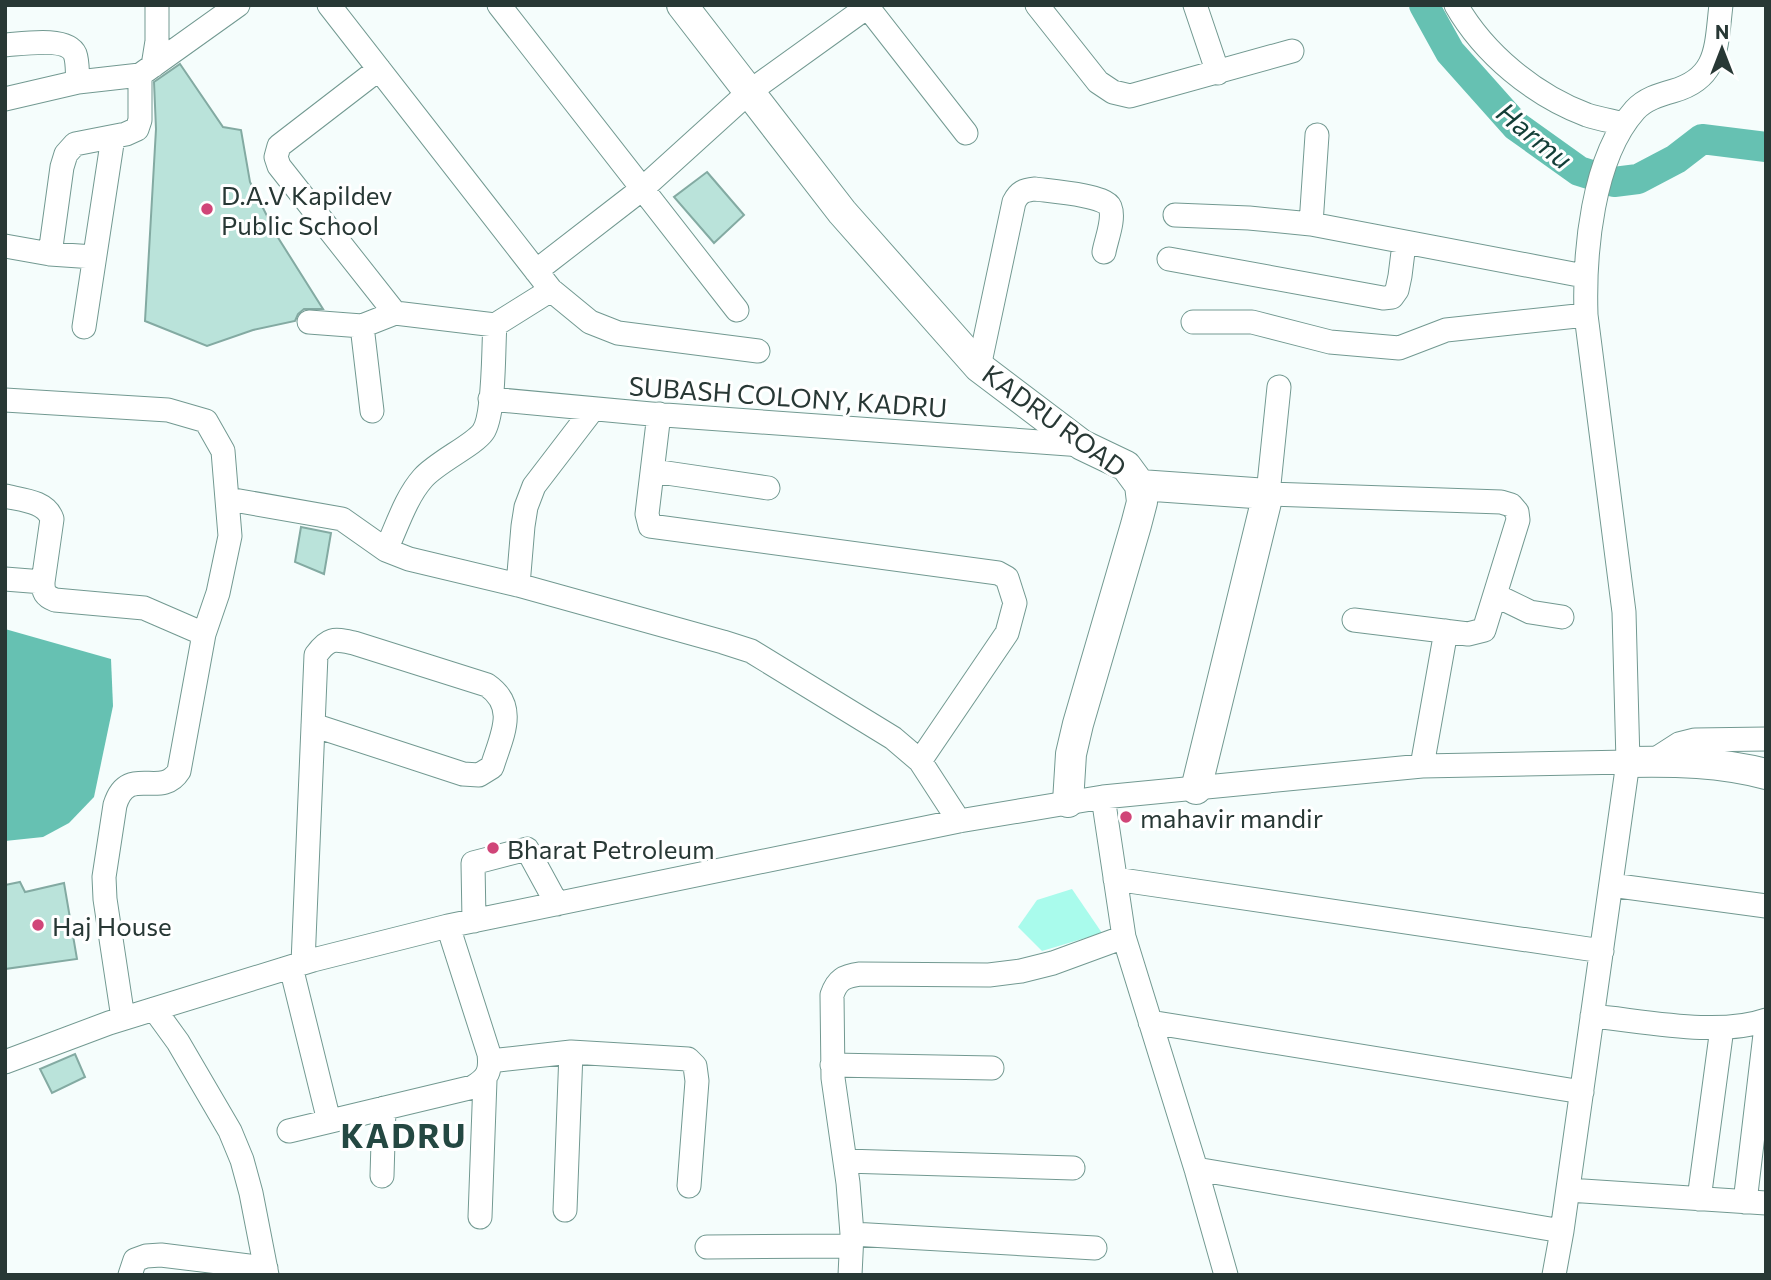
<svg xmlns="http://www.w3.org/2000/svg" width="1771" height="1280" viewBox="0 0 1771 1280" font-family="Commissioner,sans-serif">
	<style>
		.green { fill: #a9fbec }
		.water { fill: #66c1b2 }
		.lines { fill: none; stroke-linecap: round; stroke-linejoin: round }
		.river { stroke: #66c1b2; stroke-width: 30 }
		.building { fill: #bae3da; stroke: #83aaa2; stroke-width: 2 }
		.minor-casing { stroke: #729991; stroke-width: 25 }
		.major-casing { stroke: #729991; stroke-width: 32 }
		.minor { stroke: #fff; stroke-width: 23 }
		.major { stroke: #fff; stroke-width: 30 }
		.poi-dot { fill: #d04578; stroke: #fff; stroke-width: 2.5 }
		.labels { text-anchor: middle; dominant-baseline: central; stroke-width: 6; stroke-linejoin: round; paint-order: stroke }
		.poi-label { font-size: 26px; fill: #283835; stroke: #fff; text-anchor: start }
		.street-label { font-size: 26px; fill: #283835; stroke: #fff }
		.water-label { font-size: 28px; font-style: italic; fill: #133e37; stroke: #fff }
		.district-label { font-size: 33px; font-weight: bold; letter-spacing: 2px; fill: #244842; stroke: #fff }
	</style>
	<rect width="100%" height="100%" fill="#f5fdfc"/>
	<path class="green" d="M 1072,889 L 1102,933 L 1042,951 L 1018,927 L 1037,900 Z"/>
	<path class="water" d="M 5,629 L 111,659 L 113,706 L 94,797 L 69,823 L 43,837 L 5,841 Z"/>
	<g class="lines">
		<path class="river" d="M 1424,5 L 1450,52 L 1516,126 L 1579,171 L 1614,182 L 1638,179 L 1676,159 L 1702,139 L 1766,147"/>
	</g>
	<path class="building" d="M 180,64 L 223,127 L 241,130 L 250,182 L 277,236 L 323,309 L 304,309 L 298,314 L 295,321 L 253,330 L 207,346 L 145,321 L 156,129 L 154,82 Z
		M 707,172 L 744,215 L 714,243 L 674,197 Z
		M 301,527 L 331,533 L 324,574 L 295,562 Z
		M 20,882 L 25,892 L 64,883 L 77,959 L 5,969 L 5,885 Z
		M 75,1054 L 85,1077 L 52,1093 L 40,1069 Z"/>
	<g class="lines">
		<g class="minor-casing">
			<path id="minor" d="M 499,5 L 737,310
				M 866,5 L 966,133
				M 1037,5 L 1098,82 L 1113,92 L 1130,96 L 1292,51
				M 1195,5 L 1218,73
				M 1456,5 C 1484,54 1534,95 1587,115 C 1599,119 1612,121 1624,124
				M 5,45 C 21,44 67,36 75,54 C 78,62 77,74 78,82
				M 153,66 L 157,41 L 157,5
				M 379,69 L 279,146 L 276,157 L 279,166 L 395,313
				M 5,99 L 78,82 L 140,75 L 238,5
				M 1175,215 L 1249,218 L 1311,224 L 1584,276
				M 1311,224 L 1317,135
				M 5,246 L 50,254 L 94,257
				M 50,254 L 62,167 L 66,154 L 75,144 L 126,134 L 137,129 L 140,120 L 140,75
				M 1169,259 L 1383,298 L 1392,297 L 1397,290 L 1400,276 L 1404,244
				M 536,271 L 642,189 L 749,92 L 870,5
				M 551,290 L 590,322 L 618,333 L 758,351
				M 309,322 L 362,326 L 395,313 L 495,325 L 551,290 L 329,5
				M 1193,322 L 1252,322 L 1330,342 L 1399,348 L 1446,330 L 1586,315
				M 362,326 L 372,411
				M 84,327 L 113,137
				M 979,367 L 1014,202 C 1019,192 1024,190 1035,189 C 1049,191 1105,195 1110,207 C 1115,219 1106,240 1104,252
				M 1279,387 L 1268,494 L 1501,502 L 1511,505 L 1517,512 L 1518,520 L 1484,630 L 1468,634 L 1354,620
				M 490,399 L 651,414 L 1082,445
				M 5,400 L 168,410 L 206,421 L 223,451 L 230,536 L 218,593 L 204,634 L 179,771 C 161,800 128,763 115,805 L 104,877 L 105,899 L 123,1018
				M 659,414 L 647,514 L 650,526 L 998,573 L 1007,578 L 1015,603 L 1007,633 L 920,761
				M 653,471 L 768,488
				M 5,496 C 22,500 46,501 52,519 L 43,582 C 43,592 45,596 55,600 L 144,608 L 204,634
				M 228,499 L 342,519 L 386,550 L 409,559 L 518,585 L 723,642 L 751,651 L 893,738 L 920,761 L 959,821
				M 386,550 C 397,526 406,497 423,478 C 437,462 474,445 483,432 C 495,415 493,348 495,325
				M 5,579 L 43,582
				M 518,585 L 523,526 L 526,507 L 534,486 L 593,409
				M 1495,595 L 1530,612 L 1562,617
				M 1651,762 L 1679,744 L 1695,740 L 1766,739
				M 1422,766 L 1446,631
				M 1103,797 L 1124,937 L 1196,1169 L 1226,1275
				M 1115,879 L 1602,951
				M 1611,885 L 1766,906
				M 474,921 L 473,863 L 527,849 L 557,904
				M 303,963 L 316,655 C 329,637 334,639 354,643 L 487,685 C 519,707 501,737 492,767 L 479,775 L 463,774 L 313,725
				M 291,967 L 329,1121
				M 154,1009 L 178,1042 L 230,1131 L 242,1160 L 251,1193 L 267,1275
				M 1592,1016 C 1644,1021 1718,1037 1766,1020
				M 1150,1022 L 1582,1092
				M 490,1061 L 571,1052 L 688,1059 L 695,1066 L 697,1081 L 689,1186
				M 5,1062 L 109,1023 L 313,960 L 448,926 L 959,821 L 1103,797 L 1422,766 L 1628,762
				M 832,1065 L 992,1068
				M 289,1131 L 473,1087 C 488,1078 491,1071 489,1054 L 448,926
				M 845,1161 L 1073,1168
				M 1196,1169 L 1562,1231
				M 382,1176 L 384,1108
				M 1568,1190 L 1766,1203
				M 1699,1199 L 1722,1028
				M 1745,1202 L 1766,1026
				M 565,1210 L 571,1052
				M 480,1217 L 485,1080
				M 852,1234 L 1095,1248
				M 707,1247 L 851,1246
				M 130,1275 L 135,1260 L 146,1256 L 161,1255 L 266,1268
				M 850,1275 L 852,1234 L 848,1183 L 833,1078 L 832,995 C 837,980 844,976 860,974 L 989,975 L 1021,971 L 1053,963 L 1124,937
				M 1554,1275 L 1562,1231 L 1628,762 L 1624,612 L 1586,315 C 1584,253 1592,158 1635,110 C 1645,99 1659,95 1673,91 C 1719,78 1716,46 1721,5"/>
		</g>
		<g class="major-casing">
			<path id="major" d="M 682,5 L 842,212 L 979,367 L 1082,445 L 1126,466 L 1140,485 L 1142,502 L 1136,525 L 1078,724 L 1071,754 L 1068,802
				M 1140,485 L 1268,494 L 1196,789
				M 1628,762 C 1675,761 1720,762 1766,774"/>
		</g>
		<use href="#minor" class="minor"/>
		<use href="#major" class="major"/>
	</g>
	<g class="poi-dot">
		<circle cx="207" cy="209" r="7"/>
		<circle cx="1126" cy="817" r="7"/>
		<circle cx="493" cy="848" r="7"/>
		<circle cx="38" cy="925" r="7"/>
	</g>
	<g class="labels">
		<g class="poi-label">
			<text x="221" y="194">D.A.V Kapildev<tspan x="221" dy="30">Public School</tspan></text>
			<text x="1140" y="817">mahavir mandir</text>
			<text x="507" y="848">Bharat Petroleum</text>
			<text x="52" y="925">Haj House</text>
		</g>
		<g class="street-label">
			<text transform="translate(788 396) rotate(4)">SUBASH COLONY, KADRU</text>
			<text transform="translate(1055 420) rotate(36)">KADRU ROAD</text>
		</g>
		<g class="water-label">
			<text transform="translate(1535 135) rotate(39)">Harmu</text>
		</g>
		<g class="district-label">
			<text x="404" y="1134">KADRU</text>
		</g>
	</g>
	<rect width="1771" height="1280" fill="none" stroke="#283835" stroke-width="14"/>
	<g transform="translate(1722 49)" stroke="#ffffff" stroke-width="5" paint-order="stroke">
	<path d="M0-5L12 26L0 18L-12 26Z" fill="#283835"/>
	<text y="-10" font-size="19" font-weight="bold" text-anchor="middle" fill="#283835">N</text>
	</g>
</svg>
